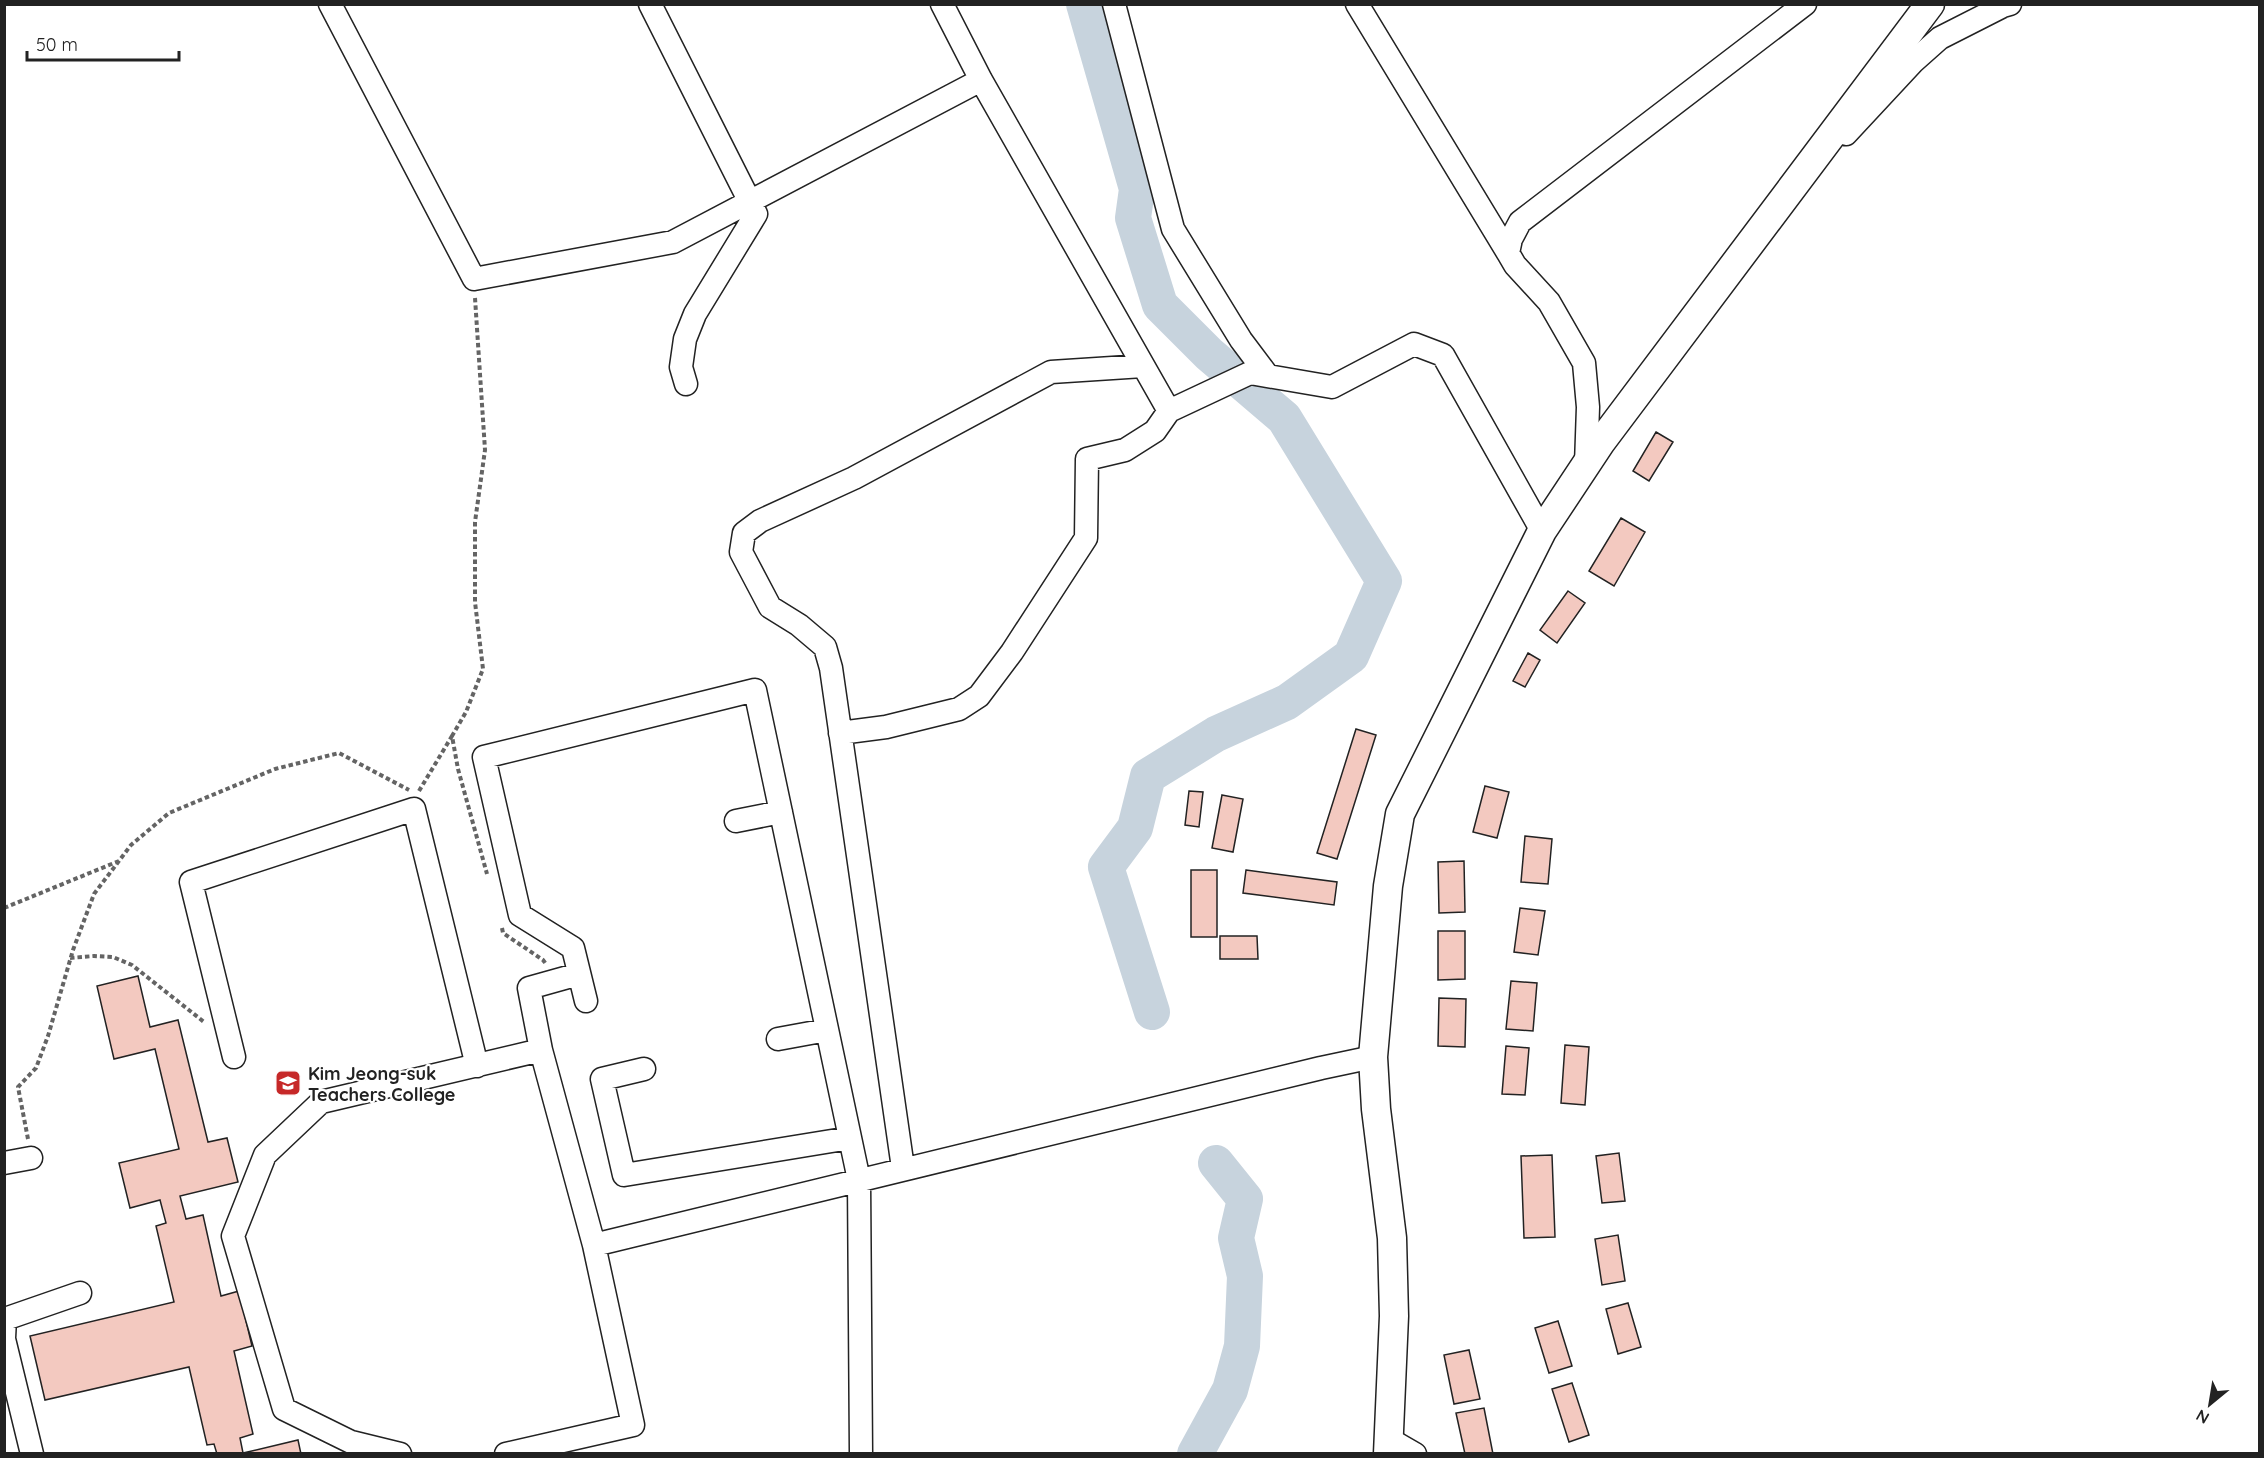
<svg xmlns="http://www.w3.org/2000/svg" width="2264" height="1458" viewBox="0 0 2264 1458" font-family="Quicksand,sans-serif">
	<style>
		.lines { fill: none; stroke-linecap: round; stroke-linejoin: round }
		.river { stroke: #c7d3dd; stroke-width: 36 }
		.building { fill: #f3c9c0; stroke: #222; stroke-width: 1.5 }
		.minor-casing { stroke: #222; stroke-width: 25 }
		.major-casing { stroke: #222; stroke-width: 31 }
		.path { stroke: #646464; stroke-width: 4; stroke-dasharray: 4.5 3; stroke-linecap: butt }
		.minor { stroke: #fff; stroke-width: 22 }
		.major { stroke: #fff; stroke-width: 28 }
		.labels { text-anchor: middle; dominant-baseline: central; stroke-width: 4.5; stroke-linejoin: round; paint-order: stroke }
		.poi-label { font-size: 18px; font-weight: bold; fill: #222; stroke: #fff; text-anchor: start }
	</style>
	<rect width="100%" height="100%" fill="#fff"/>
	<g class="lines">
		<path class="river" d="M 1084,4 L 1137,189 L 1133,218 L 1160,305 L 1209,354 L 1284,418 L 1384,581 L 1351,656 L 1287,702 L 1216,734 L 1148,776 L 1135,828 L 1106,867 L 1152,1012
			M 1195,1454 L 1230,1390 L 1242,1346 L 1245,1276 L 1236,1238 L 1245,1199 L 1216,1163"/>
	</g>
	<path class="building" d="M 1656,432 L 1673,442 L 1649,481 L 1633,471 Z
		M 1621,518 L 1645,532 L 1614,586 L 1589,571 Z
		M 1568,591 L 1585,603 L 1557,643 L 1540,630 Z
		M 1528,653 L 1540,660 L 1525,687 L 1513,681 Z
		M 1356,729 L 1376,735 L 1337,859 L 1317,853 Z
		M 1485,786 L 1509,792 L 1497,838 L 1473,832 Z
		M 1189,791 L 1203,792 L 1199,827 L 1185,825 Z
		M 1222,795 L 1243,799 L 1233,852 L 1212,848 Z
		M 1525,836 L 1552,839 L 1548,884 L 1521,882 Z
		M 1464,861 L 1465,912 L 1439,913 L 1438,862 Z
		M 1191,870 L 1217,870 L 1217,937 L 1191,937 Z
		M 1246,870 L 1337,882 L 1334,905 L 1243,893 Z
		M 1520,908 L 1545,911 L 1538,955 L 1514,952 Z
		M 1438,931 L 1465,931 L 1465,979 L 1438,980 Z
		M 1220,936 L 1257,936 L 1258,959 L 1220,959 Z
		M 138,976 L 150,1027 L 178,1020 L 208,1142 L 227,1138 L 238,1182 L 180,1196 L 186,1219 L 203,1215 L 221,1296 L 239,1291 L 252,1346 L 234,1351 L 253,1434 L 240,1438 L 243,1453 L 298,1440 L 301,1454 L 217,1454 L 214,1444 L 207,1445 L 189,1367 L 45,1400 L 30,1336 L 174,1302 L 156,1226 L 166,1223 L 160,1200 L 130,1208 L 119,1163 L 179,1149 L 155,1049 L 114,1059 L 97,986 Z
		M 1511,981 L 1537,983 L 1533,1031 L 1506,1029 Z
		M 1439,998 L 1466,999 L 1465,1047 L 1438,1046 Z
		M 1565,1045 L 1589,1047 L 1585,1105 L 1561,1103 Z
		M 1506,1046 L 1529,1048 L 1525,1095 L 1502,1094 Z
		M 1619,1153 L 1625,1201 L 1602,1203 L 1596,1156 Z
		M 1552,1155 L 1555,1237 L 1524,1238 L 1521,1156 Z
		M 1618,1235 L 1625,1281 L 1602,1285 L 1595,1239 Z
		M 1628,1303 L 1641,1347 L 1618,1354 L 1606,1309 Z
		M 1558,1321 L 1572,1366 L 1549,1373 L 1535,1328 Z
		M 1469,1350 L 1480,1399 L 1454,1404 L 1444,1355 Z
		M 1572,1383 L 1589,1435 L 1569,1442 L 1552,1389 Z
		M 1484,1408 L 1493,1454 L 1465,1454 L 1456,1413 Z"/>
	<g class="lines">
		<g class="minor-casing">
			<path id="minor" d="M 330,4 L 474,279 L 673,242 L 981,80
				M 650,4 L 756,214 L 695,314 L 685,339 L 681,367 L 686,384
				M 942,4 L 981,80 L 1169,411
				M 1114,4 L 1173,229 L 1241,340 L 1268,376
				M 1357,4 L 1508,253
				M 1846,134 L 1913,62 L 1940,38 L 2003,6 L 2010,4
				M 1586,465 L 1588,407 L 1584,363 L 1549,302 L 1515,265 L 1508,253 L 1511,239 L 1520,222 L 1805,4
				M 840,733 L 886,727 L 959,709 L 979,696 L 1012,652 L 1086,538 L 1087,459 L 1125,450 L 1155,431 L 1169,411 L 1250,373 L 1332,387 L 1414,344 L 1443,355 L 1542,531
				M 736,821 L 781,812
				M 586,1001 L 573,948 L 520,915 L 484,757 L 755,690 L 859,1180 L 861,1454
				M 778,1039 L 827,1030
				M 541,1050 L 529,988 L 579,974
				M 234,1057 L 191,882 L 414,809 L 477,1066
				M 644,1069 L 602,1079 L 624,1175 L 850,1138
				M 4,1163 L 31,1158
				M 903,1168 L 831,668 L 825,647 L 799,625 L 770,607 L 741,552 L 744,533 L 760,521 L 854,478 L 1051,372 L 1143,366
				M 594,1245 L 1321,1068 L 1373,1057
				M 4,1338 L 5,1319 L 80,1293
				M 4,1339 L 32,1454
				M 1389,1439 L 1415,1454
				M 400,1454 L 351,1442 L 284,1409 L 233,1236 L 265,1155 L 321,1102 L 541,1050 L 594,1245 L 633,1425 L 506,1454"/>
		</g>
		<g class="major-casing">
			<path id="major" d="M 1388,1454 L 1394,1316 L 1392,1238 L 1376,1109 L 1373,1057 L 1388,886 L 1400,814 L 1542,531 L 1601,442 L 1930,4"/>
		</g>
		<path class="path" d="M 475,298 L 485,450 L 475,522 L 475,602 L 483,669 L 466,712 L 452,736 L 458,769 L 487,874
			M 419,791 L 452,736
			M 4,908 L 119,861
			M 502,928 L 503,933 L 543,960 L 546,964
			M 70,958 L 94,956 L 113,957 L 132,965 L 204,1022
			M 28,1139 L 18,1087 L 36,1068 L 48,1036 L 73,950 L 94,894 L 131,845 L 169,813 L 275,769 L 339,753 L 409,790"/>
		<use href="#minor" class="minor"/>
		<use href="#major" class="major"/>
	</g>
	<defs>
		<g id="university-square" transform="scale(1.35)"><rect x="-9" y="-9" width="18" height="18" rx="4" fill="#c62828" stroke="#fff"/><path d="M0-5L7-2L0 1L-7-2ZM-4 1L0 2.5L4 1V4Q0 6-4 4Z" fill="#fff"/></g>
	</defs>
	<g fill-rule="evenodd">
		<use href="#university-square" x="288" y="1083"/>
	</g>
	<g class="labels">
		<g class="poi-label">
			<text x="308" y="1073">Kim Jeong-suk<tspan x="308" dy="21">Teachers College</tspan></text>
		</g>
	</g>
	<rect width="2264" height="1458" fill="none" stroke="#222222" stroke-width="12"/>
	<g transform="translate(2210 1404) rotate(210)" stroke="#ffffff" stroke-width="4.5" paint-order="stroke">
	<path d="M0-4.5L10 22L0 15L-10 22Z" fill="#222222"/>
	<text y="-9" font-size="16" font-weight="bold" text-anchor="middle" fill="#222222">N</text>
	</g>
	<path d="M27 51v9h152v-9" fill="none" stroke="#222222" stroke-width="3"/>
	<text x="36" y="51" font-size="18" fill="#222222" stroke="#ffffff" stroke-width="4.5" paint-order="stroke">50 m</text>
</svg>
